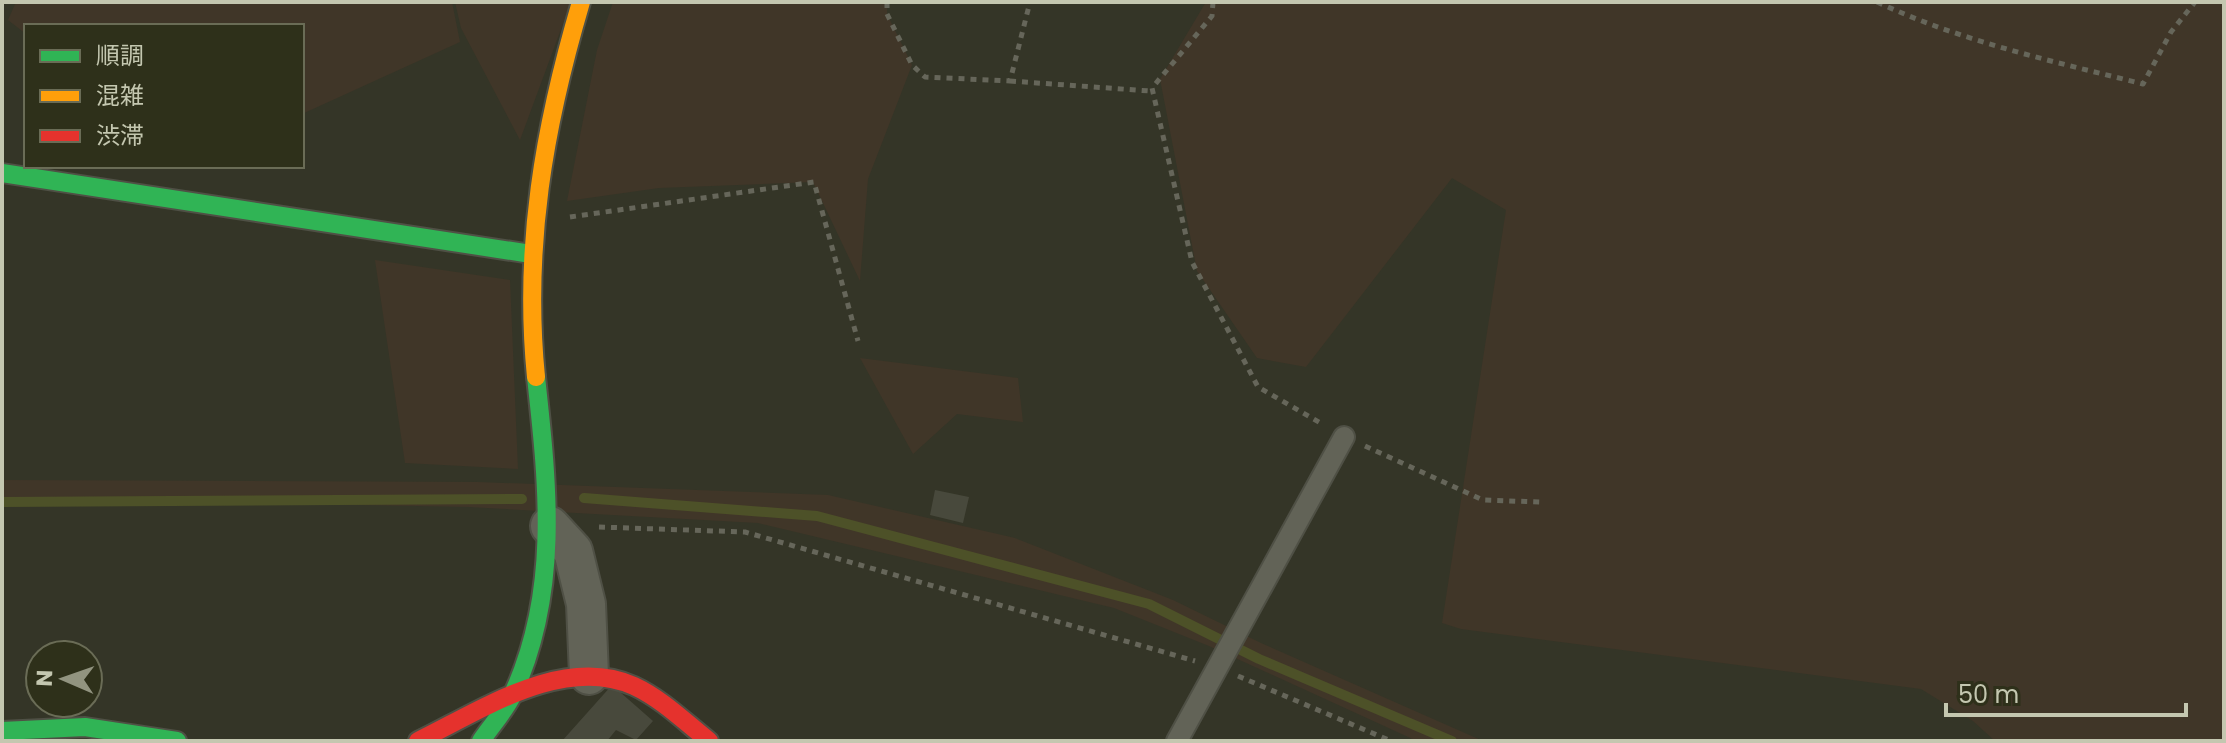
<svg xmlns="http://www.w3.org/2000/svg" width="2226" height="743" viewBox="0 0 2226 743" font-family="Poppins,'Noto Sans JP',sans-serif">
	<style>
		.green { fill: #403628 }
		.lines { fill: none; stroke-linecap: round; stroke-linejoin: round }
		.stream { stroke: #4d5128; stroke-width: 10 }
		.building { fill: #48493c }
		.lane-casing { stroke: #4f5045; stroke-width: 24 }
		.street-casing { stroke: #4f5045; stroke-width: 42 }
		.fast-casing { stroke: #4f5045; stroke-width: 22 }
		.slow-casing { stroke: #4f5045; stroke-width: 22 }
		.jam-casing { stroke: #4f5045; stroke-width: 22 }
		.path { stroke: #66665a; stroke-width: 5; stroke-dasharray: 6 6; stroke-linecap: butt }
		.lane { stroke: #626357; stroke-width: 20 }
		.street { stroke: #626357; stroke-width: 38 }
		.fast { stroke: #30b455; stroke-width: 18 }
		.slow { stroke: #ff9f0a; stroke-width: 18 }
		.jam { stroke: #e5322d; stroke-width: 18 }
	</style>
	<rect width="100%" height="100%" fill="#343527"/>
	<path class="green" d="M 16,2 L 452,2 L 460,42 L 302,114 L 302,26 L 26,26 L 26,34 L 8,20 Z
		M 455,2 L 571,2 L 520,140 L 461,28 Z
		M 613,2 L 887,2 L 887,14 L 912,65 L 868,179 L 860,281 L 813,182 L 659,188 L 567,201 L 597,50 Z
		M 1206,2 L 2224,2 L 2224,741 L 1995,741 L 1973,721 L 1921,689 L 1461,629 L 1442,623 L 1506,210 L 1452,178 L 1306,367 L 1257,358 L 1197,271 L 1160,79 Z
		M 375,260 L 510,280 L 518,469 L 405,463 Z
		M 860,358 L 1018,378 L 1023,422 L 957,414 L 913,454 Z
		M 2,480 L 478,482 L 828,495 L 1015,538 L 1173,600 L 1261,643 L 1483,741 L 1417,741 L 1209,646 L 1114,608 L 758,523 L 469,507 L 147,501 L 2,503 Z"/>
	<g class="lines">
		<path class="stream" d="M 584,498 L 817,516 L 1149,604 L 1259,659 L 1452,741
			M 2,502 L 522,499"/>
	</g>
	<path class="building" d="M 935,490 L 969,497 L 963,523 L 930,515 Z
		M 612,685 L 653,721 L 636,740 L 616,730 L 607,741 L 562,741 Z"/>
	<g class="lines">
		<g class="lane-casing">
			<path id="lane" d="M 1177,741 L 1344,437"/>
		</g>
		<g class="street-casing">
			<path id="street" d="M 550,526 L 573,551 L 586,604 L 589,675"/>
		</g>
		<g class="fast-casing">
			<path id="fast" d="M 2,173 L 531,254
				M 2,731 L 85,727 L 177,741
				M 481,741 C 491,726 504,712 512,696 C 560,593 548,486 536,377"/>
		</g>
		<g class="slow-casing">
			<path id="slow" d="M 536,377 C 523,247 544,127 581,2"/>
		</g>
		<g class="jam-casing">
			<path id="jam" d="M 418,741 C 480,711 563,654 634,686 C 662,699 685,722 709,741"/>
		</g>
		<path class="path" d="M 887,2 L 887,14 L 912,65 L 925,77 L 1010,81 L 1030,2
			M 1213,2 L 1212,16 L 1152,88 L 1192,262 L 1258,387 L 1324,425
			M 1877,2 C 1963,42 2052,61 2143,84 L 2171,32 L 2195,2
			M 1010,81 L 1150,91
			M 570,217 L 814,182 L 858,341
			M 1365,446 L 1483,500 L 1540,502
			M 599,527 L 745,532 L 1195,661
			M 1238,676 L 1391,741"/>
		<use href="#lane" class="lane"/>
		<use href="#street" class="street"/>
		<use href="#fast" class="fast"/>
		<use href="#slow" class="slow"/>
		<use href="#jam" class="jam"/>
	</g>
	<rect width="2226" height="743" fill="none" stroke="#c4c7b0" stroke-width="8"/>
	<rect x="24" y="24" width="280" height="144" fill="#2e301a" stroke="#6a6c56" stroke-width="2"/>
	<rect x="40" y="50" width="40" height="12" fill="#30b455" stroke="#6a6c56" stroke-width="2"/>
	<text x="96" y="64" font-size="24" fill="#c4c7b0">順調</text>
	<rect x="40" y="90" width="40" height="12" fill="#ff9f0a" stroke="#6a6c56" stroke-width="2"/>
	<text x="96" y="104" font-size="24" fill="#c4c7b0">混雑</text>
	<rect x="40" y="130" width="40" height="12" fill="#e5322d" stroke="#6a6c56" stroke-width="2"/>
	<text x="96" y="144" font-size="24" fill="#c4c7b0">渋滞</text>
	<g transform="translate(64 679) rotate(272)"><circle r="38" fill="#2e301a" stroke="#6a6c56" stroke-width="2"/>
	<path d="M0-6L14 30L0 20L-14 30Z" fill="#929480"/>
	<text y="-12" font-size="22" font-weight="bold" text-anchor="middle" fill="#c4c7b0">N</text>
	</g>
	<path d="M1946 703v12h240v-12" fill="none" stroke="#c4c7b0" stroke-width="4"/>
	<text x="1958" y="703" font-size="24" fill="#c4c7b0" stroke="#2e301a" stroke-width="6" paint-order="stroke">50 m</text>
</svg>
